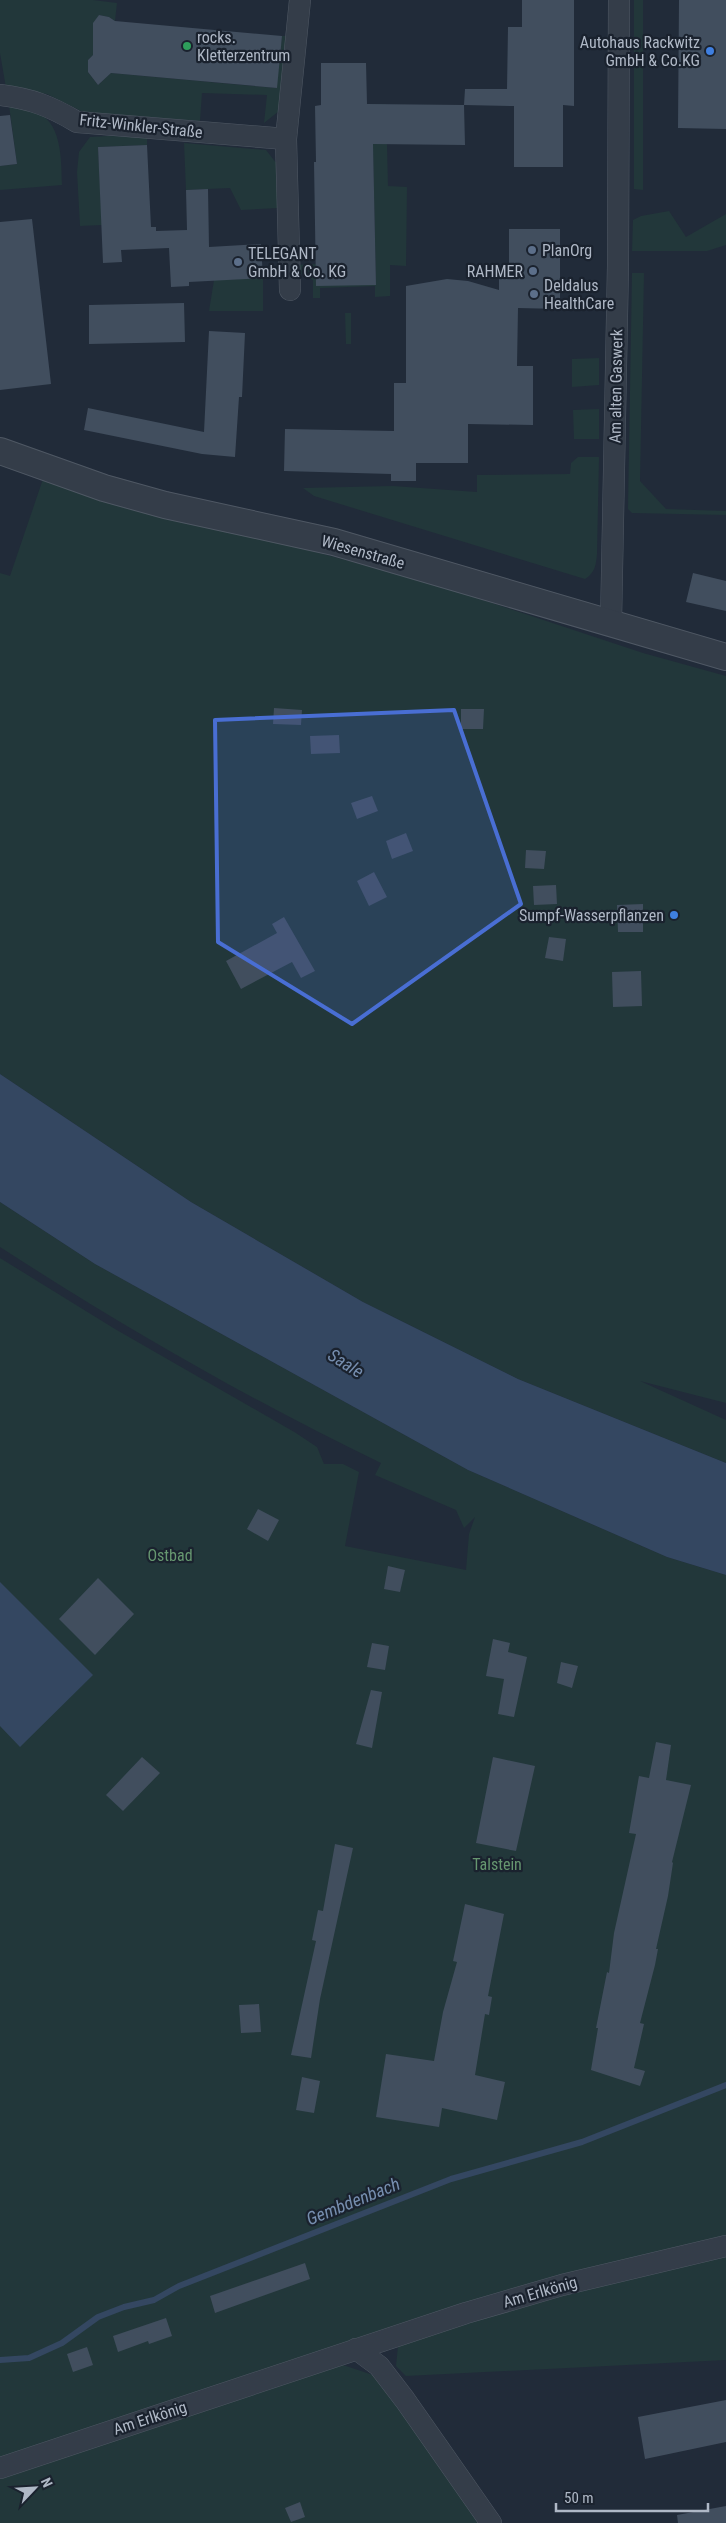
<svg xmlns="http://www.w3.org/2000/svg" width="726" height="2523" viewBox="0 0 726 2523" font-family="'Roboto Condensed',sans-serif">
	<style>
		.green { fill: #22373a }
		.water { fill: #344761 }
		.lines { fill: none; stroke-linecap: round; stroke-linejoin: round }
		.stream { stroke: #344761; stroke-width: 6 }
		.building { fill: #414e5e }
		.minor-casing { stroke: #4f5864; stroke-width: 22 }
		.tertiary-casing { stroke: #4f5864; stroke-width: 28 }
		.minor { stroke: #343d49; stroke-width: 21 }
		.tertiary { stroke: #343d49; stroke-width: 26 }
		.marked { fill: #496ed3; fill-opacity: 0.2; stroke: #496ed3; stroke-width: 4; stroke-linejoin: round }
		.leisure-dot { fill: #2e9e5b; stroke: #1a222e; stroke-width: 2 }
		.shop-dot { fill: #3f7fe0; stroke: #1a222e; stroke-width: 2 }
		.service-dot { fill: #5c6f8a; stroke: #1a222e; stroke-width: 2 }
		.labels { text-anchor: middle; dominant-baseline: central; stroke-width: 4.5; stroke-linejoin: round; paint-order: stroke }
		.poi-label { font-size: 16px; fill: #afb8c6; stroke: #1a222e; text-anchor: start }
		.street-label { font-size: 16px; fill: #afb8c6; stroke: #1a222e }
		.park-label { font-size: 16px; fill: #669770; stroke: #1a222e }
		.water-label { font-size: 18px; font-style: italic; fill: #768eaf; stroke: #1a222e }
	</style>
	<rect width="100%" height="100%" fill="#212b39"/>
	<path class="green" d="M 0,0 L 93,0 L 117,3 L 115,21 L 109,17 L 99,15 L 93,55 L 88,60 L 88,72 L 98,85 L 111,73 L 276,88 L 282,36 L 290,36 L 279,111 L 264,123 L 267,95 L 202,93 L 200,121 L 83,112 L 47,94 L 6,88 L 0,53 Z
		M 634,0 L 643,0 L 643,190 L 634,189 Z
		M 372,104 L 386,104 L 388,186 L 407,187 L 406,266 L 390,265 L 390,296 L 375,297 L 375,286 L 320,288 L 320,298 L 313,298 L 313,280 L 296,271 L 296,265 L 316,264 L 376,285 Z
		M 9,105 C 17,107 25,107 32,110 C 63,120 61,159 62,185 L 0,190 L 0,166 L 17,164 Z
		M 108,136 L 147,137 L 147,145 L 98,147 L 102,225 L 80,226 L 77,172 L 79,152 L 90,137 Z
		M 184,143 L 266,150 L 277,164 L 278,208 L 241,210 L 230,188 L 186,190 Z
		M 669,211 L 686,237 L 726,214 L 726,245 L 707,251 L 632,251 L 633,220 L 641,216 Z
		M 632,273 L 644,273 L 640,481 L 666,509 L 726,511 L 726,515 L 632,513 L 628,509 Z
		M 263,278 L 263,311 L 209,311 L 214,280 Z
		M 345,313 L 351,313 L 351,344 L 346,344 Z
		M 599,358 L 599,385 L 572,387 L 572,359 Z
		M 599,409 L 599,439 L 574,439 L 573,410 Z
		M 578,457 L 599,457 L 597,554 C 596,565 595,573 585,579 L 314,496 L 303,488 L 393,486 L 477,492 L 477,475 L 570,474 L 571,463 Z
		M 43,479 L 435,584 L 643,653 L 726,676 L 726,1403 L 640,1381 L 726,1420 L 726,1463 L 518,1379 L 363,1302 L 191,1202 L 0,1074 L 0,573 L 10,576 Z
		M 0,1202 L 95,1264 L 468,1470 L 667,1557 L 726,1575 L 726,2360 L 406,2376 L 396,2366 L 398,2346 L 343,2365 L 373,2375 L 383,2385 L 478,2523 L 0,2523 L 0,1258 L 115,1329 L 296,1433 L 317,1447 L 324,1464 L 343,1464 L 359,1472 L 345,1546 L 466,1570 L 469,1534 L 475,1517 L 464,1528 L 456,1510 L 375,1475 L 381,1463 C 250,1400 122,1326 0,1247 Z"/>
	<path class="water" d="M 0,1074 L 191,1202 L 363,1302 L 518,1379 L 726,1463 L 726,1575 L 667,1557 L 468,1470 L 95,1264 L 0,1202 Z
		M 0,1582 L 93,1675 L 20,1747 L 0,1726 Z"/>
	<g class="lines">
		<path class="stream" d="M 0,2360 L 29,2358 L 62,2343 L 98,2317 L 124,2307 L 154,2300 L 179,2286 L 451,2179 L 582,2142 L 726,2085"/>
	</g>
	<path class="building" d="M 522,0 L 574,0 L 574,106 L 563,105 L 563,167 L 514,167 L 514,106 L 464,105 L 465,89 L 507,89 L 508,27 L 522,27 Z
		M 679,0 L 726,0 L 726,129 L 678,128 Z
		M 99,15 L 109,17 L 115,21 L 282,36 L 277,88 L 111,73 L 98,85 L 88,72 L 88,60 L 93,55 L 93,23 Z
		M 321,63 L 366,63 L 367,104 L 464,105 L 465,145 L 373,144 L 376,285 L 316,286 L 314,162 L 316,162 L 315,106 L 321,105 Z
		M 10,115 L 17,164 L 0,166 L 0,116 Z
		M 147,145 L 151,227 L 156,227 L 156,231 L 187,230 L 186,190 L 208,189 L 209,247 L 261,244 L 263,278 L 189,282 L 189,286 L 171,287 L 169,248 L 121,250 L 122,262 L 103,263 L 98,147 Z
		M 32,219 L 51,384 L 0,390 L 0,222 Z
		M 509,229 L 560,229 L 560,309 L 518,308 L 517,366 L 533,366 L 533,425 L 468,424 L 468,463 L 416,463 L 416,481 L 391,481 L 391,474 L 284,471 L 285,429 L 394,431 L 394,383 L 406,383 L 406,286 L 447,279 L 468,281 L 499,290 L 499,276 L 509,277 Z
		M 184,303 L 185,342 L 89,344 L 89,305 Z
		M 209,331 L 245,333 L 242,397 L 239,397 L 235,457 L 202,454 L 84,430 L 88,408 L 204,432 Z
		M 693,573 L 726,581 L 726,611 L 686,602 Z
		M 274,708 L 302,710 L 301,725 L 273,724 Z
		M 461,709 L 484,709 L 483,729 L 461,729 Z
		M 339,735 L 340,753 L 311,754 L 310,736 Z
		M 372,796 L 378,811 L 357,819 L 351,803 Z
		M 406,833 L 413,851 L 392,859 L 386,841 Z
		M 526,850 L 546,851 L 544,869 L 525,868 Z
		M 374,872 L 387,897 L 369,906 L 357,881 Z
		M 556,885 L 557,904 L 534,905 L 533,886 Z
		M 643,904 L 643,932 L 618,932 L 617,905 Z
		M 284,917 L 315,971 L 301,978 L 292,962 L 241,989 L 226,961 L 277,933 L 272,924 Z
		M 549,937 L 566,939 L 563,961 L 545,958 Z
		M 641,971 L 642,1006 L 613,1007 L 612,972 Z
		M 258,1509 L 279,1520 L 268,1541 L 247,1529 Z
		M 388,1566 L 405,1570 L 400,1592 L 384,1589 Z
		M 98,1578 L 134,1614 L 95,1655 L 59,1619 Z
		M 493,1639 L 510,1643 L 508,1652 L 527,1657 L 514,1717 L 498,1714 L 504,1679 L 486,1676 Z
		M 372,1643 L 389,1646 L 385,1670 L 367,1667 Z
		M 561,1662 L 578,1666 L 572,1688 L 557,1683 Z
		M 371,1690 L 382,1692 L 372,1748 L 356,1744 Z
		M 656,1742 L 671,1745 L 666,1780 L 691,1785 L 672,1862 L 673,1863 L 668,1896 L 656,1949 L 658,1949 L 655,1965 L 640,2023 L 644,2024 L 634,2068 L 645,2071 L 640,2086 L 591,2070 L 598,2028 L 596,2028 L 607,1972 L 609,1973 L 614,1933 L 636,1834 L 629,1833 L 639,1776 L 649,1778 Z
		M 142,1757 L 160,1773 L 123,1811 L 106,1795 Z
		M 493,1757 L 535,1766 L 516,1851 L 476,1843 Z
		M 335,1844 L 353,1848 L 320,1999 L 311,2058 L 291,2055 L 316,1941 L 312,1940 L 318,1910 L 323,1911 Z
		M 465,1904 L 504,1914 L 488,1996 L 492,1997 L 489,2015 L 485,2014 L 475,2075 L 505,2082 L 497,2120 L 442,2108 L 439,2127 L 376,2117 L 386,2054 L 434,2061 L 443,2012 L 457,1962 L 453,1961 Z
		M 259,2004 L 261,2032 L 241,2033 L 239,2005 Z
		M 302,2077 L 320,2081 L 314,2113 L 296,2110 Z
		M 305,2263 L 310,2279 L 215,2313 L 210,2296 Z
		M 166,2318 L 172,2336 L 149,2344 L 148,2341 L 118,2352 L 113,2336 Z
		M 87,2347 L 93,2365 L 73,2372 L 67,2354 Z
		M 726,2400 L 726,2442 L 645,2459 L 638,2417 Z
		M 300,2502 L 305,2517 L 291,2522 L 285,2508 Z
		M 726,2506 L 726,2523 L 678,2523 L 677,2515 Z"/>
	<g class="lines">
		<g class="minor-casing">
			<path id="minor" d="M 0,95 C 32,99 50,106 77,122 L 286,139
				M 290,290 L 286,139 L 300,0
				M 611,623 L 618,265 L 619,0
				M 356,2349 L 379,2366 L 405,2400 L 491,2523
				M 0,2468 L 466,2313 L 562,2285 L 726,2246"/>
		</g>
		<g class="tertiary-casing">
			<path id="tertiary" d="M 0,451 L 104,488 L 165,505 L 334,542 L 726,657"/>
		</g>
		<use href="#minor" class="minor"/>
		<use href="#tertiary" class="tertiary"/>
	</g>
	<path class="marked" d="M 454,710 L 521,904 L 352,1024 L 218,942 L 215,720 Z"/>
	<circle class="leisure-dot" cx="187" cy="46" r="5"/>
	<g class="shop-dot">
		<circle cx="710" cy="51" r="5"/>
		<circle cx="674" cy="915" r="5"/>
	</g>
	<g class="service-dot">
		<circle cx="532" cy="250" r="5"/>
		<circle cx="238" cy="262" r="5"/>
		<circle cx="533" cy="271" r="5"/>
		<circle cx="534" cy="294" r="5"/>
	</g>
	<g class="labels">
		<g class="poi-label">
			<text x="197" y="37">rocks.<tspan x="197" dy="18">Kletterzentrum</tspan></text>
			<text x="700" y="42" text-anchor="end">Autohaus Rackwitz<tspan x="700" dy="18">GmbH &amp; Co.KG</tspan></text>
			<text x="542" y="250">PlanOrg</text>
			<text x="248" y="253">TELEGANT<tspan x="248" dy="18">GmbH &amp; Co. KG</tspan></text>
			<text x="523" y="271" text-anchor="end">RAHMER</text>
			<text x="544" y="285">Deldalus<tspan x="544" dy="18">HealthCare</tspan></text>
			<text x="664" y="915" text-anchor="end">Sumpf-Wasserpflanzen</text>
		</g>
		<g class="street-label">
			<text transform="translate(141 126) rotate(6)">Fritz-Winkler-Straße</text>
			<text transform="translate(616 386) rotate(-89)">Am alten Gaswerk</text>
			<text transform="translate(363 552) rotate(16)">Wiesenstraße</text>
			<text transform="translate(540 2292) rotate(-16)">Am Erlkönig</text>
			<text transform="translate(150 2418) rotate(-18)">Am Erlkönig</text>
		</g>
		<g class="park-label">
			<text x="170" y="1555">Ostbad</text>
			<text x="497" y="1864">Talstein</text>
		</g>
		<g class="water-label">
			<text transform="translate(346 1363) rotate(32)">Saale</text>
			<text transform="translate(353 2201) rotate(-22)">Gembdenbach</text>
		</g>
	</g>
	<g transform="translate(35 2488) rotate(65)" stroke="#1a222e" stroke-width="4" paint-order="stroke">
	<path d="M0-4L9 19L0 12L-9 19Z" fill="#afb8c6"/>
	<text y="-8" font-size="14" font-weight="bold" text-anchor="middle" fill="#afb8c6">N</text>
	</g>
	<path d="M556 2503v8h152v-8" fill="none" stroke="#afb8c6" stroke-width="2.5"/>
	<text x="564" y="2503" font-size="15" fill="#afb8c6" stroke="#1a222e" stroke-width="4" paint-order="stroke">50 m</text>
</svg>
